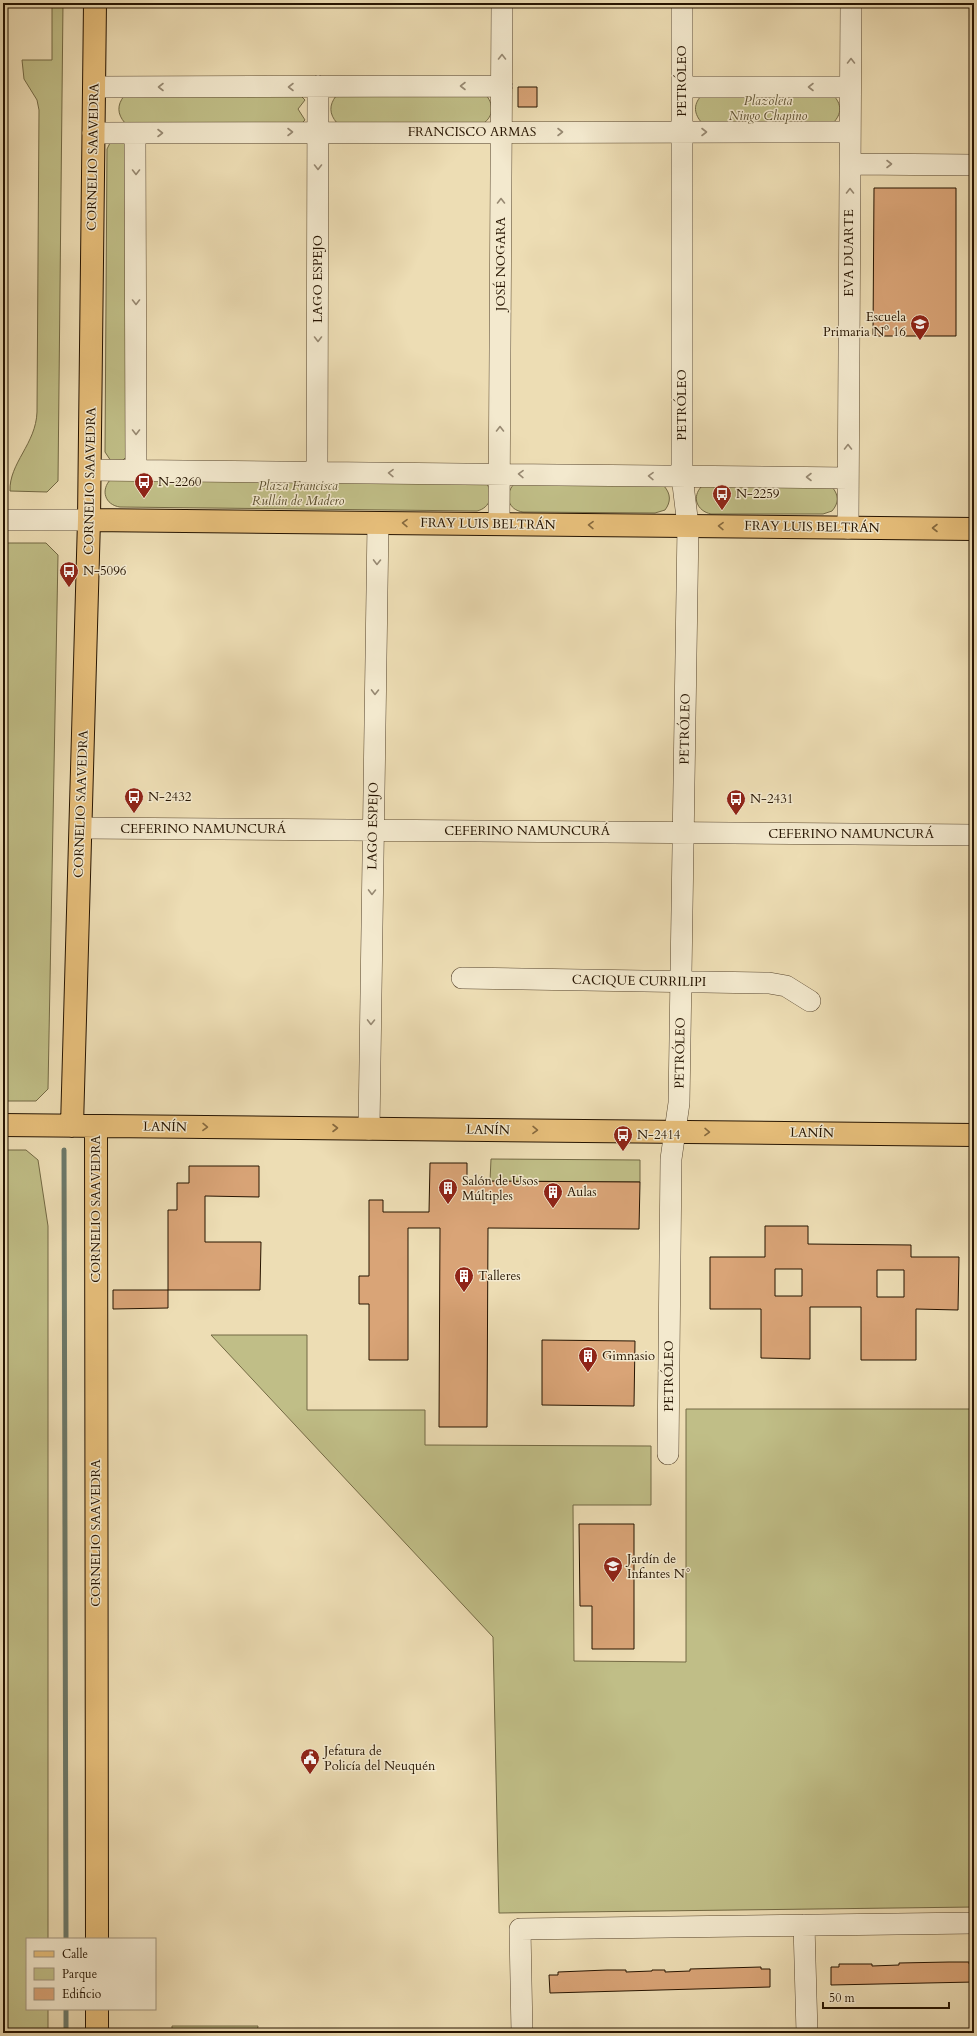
<svg xmlns="http://www.w3.org/2000/svg" width="977" height="2036" viewBox="0 0 977 2036" font-family="Cardo,serif">
	<style>
		.green { fill: #c0be87; stroke: #736944 }
		.lines { fill: none; stroke-linecap: round; stroke-linejoin: round }
		.stream { stroke: #6b7869; stroke-width: 5 }
		.building { fill: #d9a477; stroke: #261401; fill-rule: evenodd }
		.minor-casing { stroke: #58462e; stroke-width: 22 }
		.major-casing { stroke: #261401; stroke-width: 24 }
		.minor { stroke: #f3e9ce; stroke-width: 21 }
		.major { stroke: #e6be7a; stroke-width: 22 }
		.oneway { stroke: #978972 }
		.oneway2 { stroke: #86693e }
		.labels { text-anchor: middle; dominant-baseline: central; stroke-width: 3; stroke-linejoin: round; paint-order: stroke }
		.street-label { font-size: 13px; fill: #261401; stroke: #f3e9ce }
		.park-label { font-size: 13px; font-style: italic; fill: #5c5030; stroke: #f3e9ce }
		.poi-label { font-size: 13px; fill: #261401; stroke: #f3e9ce; text-anchor: start }
	</style>
	<rect width="100%" height="100%" fill="#edddb4"/>
	<filter id="stains"><feTurbulence type="fractalNoise" baseFrequency=".005" numOctaves="4"/><feColorMatrix values="0 0 0 0 .2 0 0 0 0 .09 0 0 0 0 .02 0 0 0 .5 -.17"/></filter>
	<radialGradient id="worn" r=".72"><stop offset=".6" stop-color="#630" stop-opacity="0"/><stop offset="1" stop-color="#630" stop-opacity=".3"/></radialGradient>
	<path class="green" d="M 52,3 L 63,3 L 58,481 L 47,492 L 10,491 C 9,463 36,444 37,412 L 39,110 L 37,100 L 24,79 L 22,60 L 52,60 Z
		M 486,95 C 495,106 493,118 481,125 L 337,123 C 329,114 329,105 336,96 Z
		M 833,95 C 842,104 842,114 833,123 L 702,123 C 694,114 693,105 701,96 Z
		M 124,96 L 301,96 L 305,100 L 298,109 L 305,120 L 301,124 L 125,123 C 117,114 117,105 124,96 Z
		M 125,140 L 127,456 L 122,461 L 111,461 L 105,452 L 107,149 L 110,143 Z
		M 111,479 L 486,483 C 495,494 490,508 477,511 L 120,507 C 105,505 100,490 111,479 Z
		M 514,484 L 664,486 C 671,494 671,502 665,510 L 655,513 L 523,512 C 508,510 504,495 514,484 Z
		M 702,486 L 832,487 C 839,495 839,503 832,511 L 823,514 L 711,514 C 697,511 691,497 702,486 Z
		M 3,543 L 46,543 L 58,555 L 48,1089 L 36,1101 L 3,1101 Z
		M 3,1150 L 26,1150 L 38,1160 L 48,1226 L 48,1939 L 27,1939 L 27,2009 L 48,2009 L 48,2033 L 3,2033 Z
		M 491,1159 L 640,1160 L 640,1182 L 490,1181 Z
		M 211,1335 L 307,1335 L 307,1410 L 425,1410 L 425,1445 L 651,1446 L 651,1505 L 573,1505 L 574,1661 L 686,1662 L 686,1409 L 974,1409 L 974,1907 L 499,1913 L 493,1637 Z
		M 172,2026 L 258,2026 L 257,2033 L 172,2033 Z"/>
	<g class="lines">
		<path class="stream" d="M 64,1150 L 66,1939
			M 66,2009 L 66,2033"/>
	</g>
	<path class="building" d="M 518,87 L 537,87 L 537,107 L 518,107 Z
		M 874,188 L 956,188 L 956,336 L 873,336 Z
		M 430,1163 L 467,1163 L 467,1181 L 640,1182 L 639,1229 L 488,1228 L 487,1427 L 439,1427 L 440,1228 L 408,1228 L 408,1360 L 369,1360 L 369,1304 L 359,1304 L 359,1276 L 369,1276 L 369,1200 L 383,1200 L 383,1212 L 429,1212 Z
		M 189,1166 L 259,1166 L 259,1197 L 205,1196 L 205,1242 L 261,1242 L 260,1290 L 168,1290 L 168,1210 L 177,1210 L 177,1183 L 189,1183 Z
		M 765,1226 L 808,1226 L 808,1244 L 911,1245 L 911,1257 L 959,1257 L 958,1310 L 916,1309 L 916,1360 L 861,1360 L 861,1307 L 810,1307 L 810,1359 L 761,1358 L 761,1309 L 710,1309 L 710,1257 L 765,1257 ZM 775,1269 L 802,1269 L 802,1296 L 775,1296 ZM 877,1270 L 904,1270 L 904,1297 L 877,1297 Z
		M 113,1290 L 168,1290 L 168,1308 L 113,1309 Z
		M 542,1340 L 635,1341 L 634,1406 L 542,1405 Z
		M 579,1524 L 634,1524 L 634,1649 L 592,1649 L 592,1606 L 580,1606 Z
		M 949,1962 L 969,1962 L 969,1964 L 974,1964 L 974,1982 L 831,1985 L 831,1967 L 839,1967 L 839,1964 L 872,1964 L 872,1966 L 899,1965 L 899,1963 Z
		M 761,1967 L 761,1969 L 770,1969 L 770,1987 L 550,1993 L 549,1975 L 558,1975 L 558,1972 L 607,1970 L 626,1970 L 626,1972 L 652,1971 L 652,1970 L 665,1970 L 665,1972 L 690,1971 L 690,1969 Z"/>
	<g class="lines">
		<g class="minor-casing">
			<path id="minor" d="M 94,87 L 502,86
				M 682,87 L 850,87
				M 93,133 L 850,132
				M 135,133 L 136,470
				M 850,164 L 974,165
				M 90,470 L 848,478
				M 317,472 L 318,86
				M 3,520 L 89,520
				M 499,524 L 502,3
				M 848,528 L 851,3
				M 81,828 L 974,835
				M 462,978 L 769,983 L 786,986 L 810,1001
				M 369,1129 L 378,523
				M 668,1454 L 671,1159 L 679,1103 L 688,526 L 682,476 L 682,3
				M 804,1925 L 807,2033
				M 522,2033 L 520,1929 L 974,1923"/>
		</g>
		<g class="major-casing">
			<path id="major" d="M 89,520 L 974,529
				M 3,1125 L 974,1135
				M 72,1126 L 89,520 L 95,3
				M 96,1126 L 97,1939
				M 97,2009 L 97,2033"/>
		</g>
		<use href="#minor" class="minor"/>
		<use href="#major" class="major"/>
	</g>
	<defs><path id="oneway-chevron" d="M-2-3.5L2.5 0L-2 3.5" fill="none" stroke-width="1.6" stroke-linecap="round" stroke-linejoin="round"/></defs>
	<g class="oneway">
		<use href="#oneway-chevron" transform="translate(502 57) rotate(-90)"/>
		<use href="#oneway-chevron" transform="translate(851 61) rotate(-90)"/>
		<use href="#oneway-chevron" transform="translate(463 86) rotate(180)"/>
		<use href="#oneway-chevron" transform="translate(161 87) rotate(180)"/>
		<use href="#oneway-chevron" transform="translate(291 87) rotate(180)"/>
		<use href="#oneway-chevron" transform="translate(811 87) rotate(180)"/>
		<use href="#oneway-chevron" transform="translate(290 132)"/>
		<use href="#oneway-chevron" transform="translate(560 132)"/>
		<use href="#oneway-chevron" transform="translate(704 132)"/>
		<use href="#oneway-chevron" transform="translate(160 133)"/>
		<use href="#oneway-chevron" transform="translate(889 164)"/>
		<use href="#oneway-chevron" transform="translate(318 167) rotate(90)"/>
		<use href="#oneway-chevron" transform="translate(136 172) rotate(90)"/>
		<use href="#oneway-chevron" transform="translate(850 191) rotate(-90)"/>
		<use href="#oneway-chevron" transform="translate(501 201) rotate(-90)"/>
		<use href="#oneway-chevron" transform="translate(136 302) rotate(90)"/>
		<use href="#oneway-chevron" transform="translate(318 339) rotate(90)"/>
		<use href="#oneway-chevron" transform="translate(500 429) rotate(-90)"/>
		<use href="#oneway-chevron" transform="translate(136 432) rotate(90)"/>
		<use href="#oneway-chevron" transform="translate(848 447) rotate(-90)"/>
		<use href="#oneway-chevron" transform="translate(391 473) rotate(-179)"/>
		<use href="#oneway-chevron" transform="translate(521 474) rotate(-179)"/>
		<use href="#oneway-chevron" transform="translate(651 476) rotate(-179)"/>
		<use href="#oneway-chevron" transform="translate(809 477) rotate(-180)"/>
		<use href="#oneway-chevron" transform="translate(377 562) rotate(91)"/>
		<use href="#oneway-chevron" transform="translate(375 692) rotate(91)"/>
		<use href="#oneway-chevron" transform="translate(372 892) rotate(91)"/>
		<use href="#oneway-chevron" transform="translate(371 1022) rotate(91)"/>
	</g>
	<g class="oneway2">
		<use href="#oneway-chevron" transform="translate(405 523) rotate(-179)"/>
		<use href="#oneway-chevron" transform="translate(591 525) rotate(-179)"/>
		<use href="#oneway-chevron" transform="translate(721 526) rotate(-179)"/>
		<use href="#oneway-chevron" transform="translate(935 528) rotate(-180)"/>
		<use href="#oneway-chevron" transform="translate(205 1127) rotate(1)"/>
		<use href="#oneway-chevron" transform="translate(335 1128)"/>
		<use href="#oneway-chevron" transform="translate(535 1130) rotate(1)"/>
		<use href="#oneway-chevron" transform="translate(707 1132) rotate(1)"/>
	</g>
	<defs>
		<g id="school-pin" transform="scale(1)"><path d="M0 17L-7.5 6A9.5 9.5 0 1 1 7.5 6Z" fill="#8f2418" stroke="#f3e9ce"/><path d="M0-5L7-2L0 1L-7-2ZM-4 1L0 2.5L4 1V4Q0 6-4 4Z" fill="#fff"/></g>
		<g id="bus-pin" transform="scale(1)"><path d="M0 17L-7.5 6A9.5 9.5 0 1 1 7.5 6Z" fill="#8f2418" stroke="#f3e9ce"/><path d="M-5-6H5V4H4V6H2V4H-2V6H-4V4H-5ZM-3.5-4V0h7V-4ZM-3.5 1.2v1.5H-2V1.2ZM2 1.2v1.5H3.5V1.2Z" fill="#fff"/></g>
		<g id="building-pin" transform="scale(1)"><path d="M0 17L-7.5 6A9.5 9.5 0 1 1 7.5 6Z" fill="#8f2418" stroke="#f3e9ce"/><path d="M-4-6H4V6H1V3H-1V6H-4ZM-2.5-4.3h1.7v1.8h-1.7ZM.8-4.3h1.7v1.8H.8ZM-2.5-1h1.7V.8h-1.7ZM.8-1h1.7V.8H.8Z" fill="#fff"/></g>
		<g id="civic-pin" transform="scale(1)"><path d="M0 17L-7.5 6A9.5 9.5 0 1 1 7.5 6Z" fill="#8f2418" stroke="#f3e9ce"/><path d="M-.6-6.5H3V-4.5H.6V-3L4-1V1h2V6H-6V1h2V-1L-.6-3ZM-1.2 2.5V6h2.4V2.5Z" fill="#fff"/></g>
	</defs>
	<g fill-rule="evenodd">
		<use href="#school-pin" x="920" y="324"/>
		<use href="#bus-pin" x="144" y="482"/>
		<use href="#bus-pin" x="722" y="494"/>
		<use href="#bus-pin" x="69" y="571"/>
		<use href="#bus-pin" x="134" y="797"/>
		<use href="#bus-pin" x="736" y="799"/>
		<use href="#bus-pin" x="623" y="1135"/>
		<use href="#building-pin" x="448" y="1188"/>
		<use href="#building-pin" x="553" y="1192"/>
		<use href="#building-pin" x="464" y="1276"/>
		<use href="#building-pin" x="588" y="1356"/>
		<use href="#school-pin" x="613" y="1566"/>
		<use href="#civic-pin" x="310" y="1758"/>
	</g>
	<g class="labels">
		<g class="street-label">
			<text transform="translate(682 81) rotate(-90)">PETRÓLEO</text>
			<text x="472" y="132">FRANCISCO ARMAS</text>
			<text transform="translate(93 157) rotate(-89)">CORNELIO SAAVEDRA</text>
			<text transform="translate(849 253) rotate(-90)">EVA DUARTE</text>
			<text transform="translate(501 264) rotate(-90)">JOSÉ NOGARA</text>
			<text transform="translate(318 279) rotate(-90)">LAGO ESPEJO</text>
			<text transform="translate(682 405) rotate(-90)">PETRÓLEO</text>
			<text transform="translate(90 481) rotate(-89)">CORNELIO SAAVEDRA</text>
			<text transform="translate(488 524) rotate(1)">FRAY LUIS BELTRÁN</text>
			<text transform="translate(812 527) rotate(1)">FRAY LUIS BELTRÁN</text>
			<text transform="translate(685 729) rotate(-89)">PETRÓLEO</text>
			<text transform="translate(81 804) rotate(-88)">CORNELIO SAAVEDRA</text>
			<text transform="translate(373 826) rotate(-89)">LAGO ESPEJO</text>
			<text x="203" y="829">CEFERINO NAMUNCURÁ</text>
			<text x="527" y="831">CEFERINO NAMUNCURÁ</text>
			<text x="851" y="834">CEFERINO NAMUNCURÁ</text>
			<text transform="translate(639 981) rotate(1)">CACIQUE CURRILIPI</text>
			<text transform="translate(680 1053) rotate(-89)">PETRÓLEO</text>
			<text transform="translate(165 1127) rotate(1)">LANÍN</text>
			<text transform="translate(488 1130) rotate(1)">LANÍN</text>
			<text transform="translate(812 1133) rotate(1)">LANÍN</text>
			<text transform="translate(96 1209) rotate(-90)">CORNELIO SAAVEDRA</text>
			<text transform="translate(669 1376) rotate(-90)">PETRÓLEO</text>
			<text transform="translate(96 1533) rotate(-90)">CORNELIO SAAVEDRA</text>
		</g>
		<g class="park-label">
			<text x="768" y="101">Plazoleta<tspan x="768" dy="15">Ningo Chapino</tspan></text>
			<text x="298" y="486">Plaza Francisca<tspan x="298" dy="15">Rullán de Madero</tspan></text>
		</g>
		<g class="poi-label">
			<text x="906" y="317" text-anchor="end">Escuela<tspan x="906" dy="15">Primaria Nº 16</tspan></text>
			<text x="158" y="482">N-2260</text>
			<text x="736" y="494">N-2259</text>
			<text x="83" y="571">N-5096</text>
			<text x="148" y="797">N-2432</text>
			<text x="750" y="799">N-2431</text>
			<text x="637" y="1135">N-2414</text>
			<text x="462" y="1181">Salón de Usos<tspan x="462" dy="15">Múltiples</tspan></text>
			<text x="567" y="1192">Aulas</text>
			<text x="478" y="1276">Talleres</text>
			<text x="602" y="1356">Gimnasio</text>
			<text x="627" y="1559">Jardín de<tspan x="627" dy="15">Infantes N°</tspan></text>
			<text x="324" y="1751">Jefatura de<tspan x="324" dy="15">Policía del Neuquén</tspan></text>
		</g>
	</g>
	<rect width="977" height="2036" fill="none" stroke="#edddb4" stroke-width="16"/>
	<rect x="4" y="4" width="969" height="2028" fill="none" stroke="#261401" stroke-width="2"/>
	<rect x="8" y="8" width="961" height="2020" fill="none" stroke="#261401"/>
	<rect x="26" y="1938" width="130" height="72" fill="#f3e9ce" stroke="#a1947c"/>
	<rect x="34" y="1951" width="20" height="6" fill="#e6be7a" stroke="#a1947c"/>
	<text x="62" y="1958" font-size="12" fill="#261401">Calle</text>
	<rect x="34" y="1968" width="20" height="12" fill="#c0be87" stroke="#a1947c"/>
	<text x="62" y="1978" font-size="12" fill="#261401">Parque</text>
	<rect x="34" y="1988" width="20" height="12" fill="#d9a477" stroke="#a1947c"/>
	<text x="62" y="1998" font-size="12" fill="#261401">Edificio</text>
	<path d="M823 2002v6h126v-6" fill="none" stroke="#261401" stroke-width="2"/>
	<text x="829" y="2002" font-size="12" fill="#261401" stroke="#f3e9ce" stroke-width="3" paint-order="stroke">50 m</text>
	<rect width="100%" height="100%" filter="url(#stains)"/>
	<rect width="100%" height="100%" fill="url(#worn)"/>
</svg>
